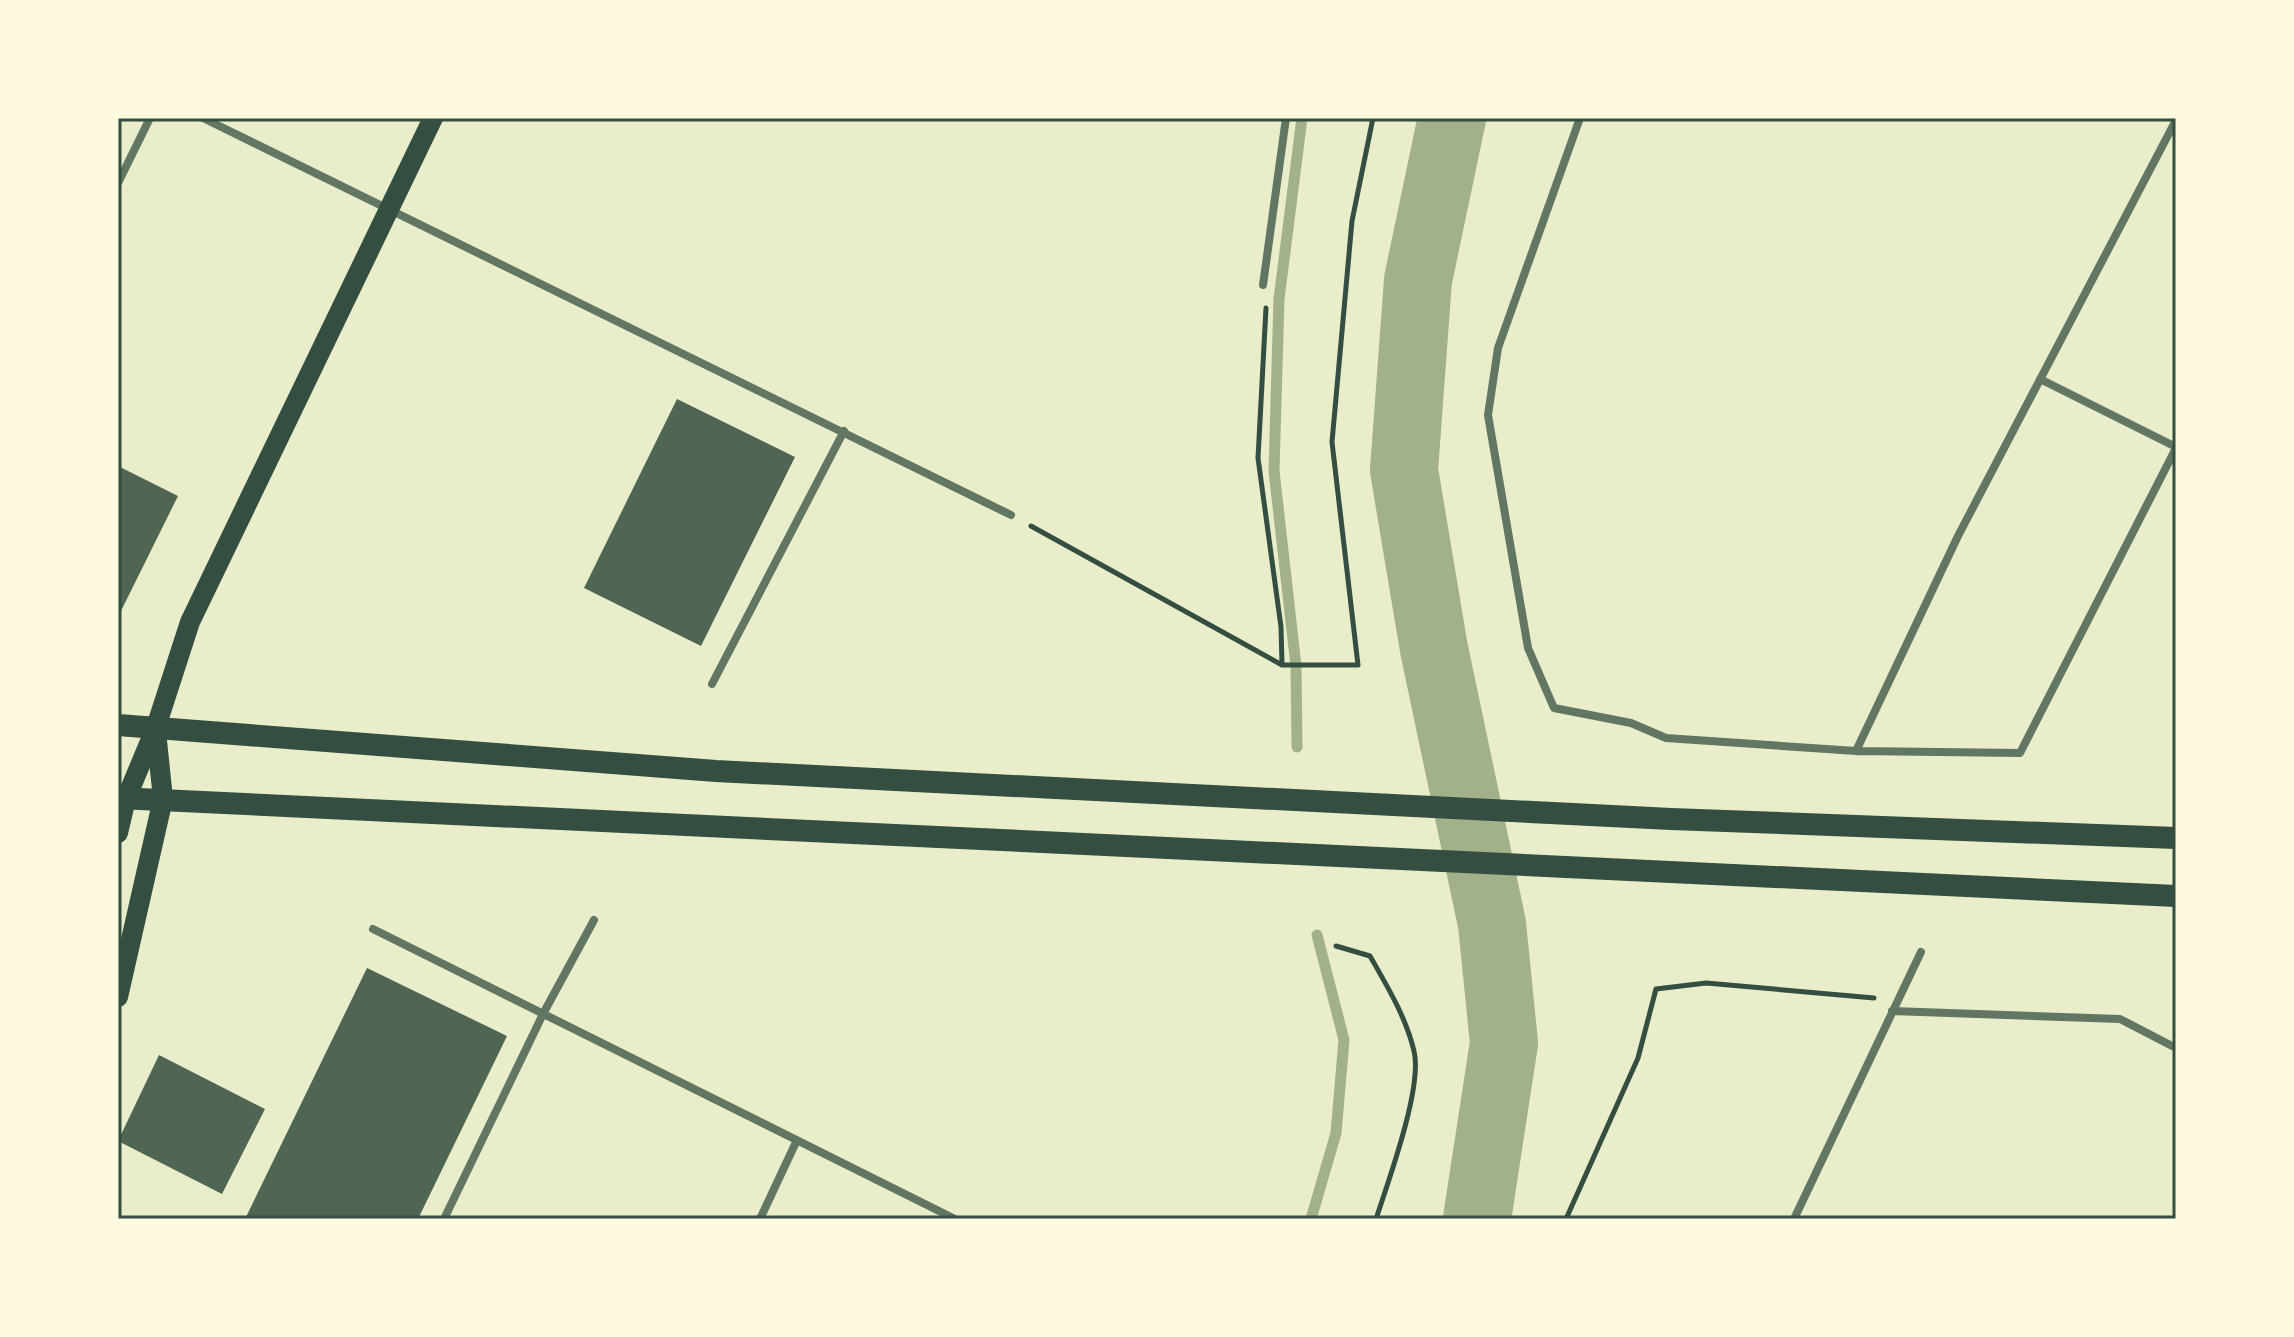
<svg xmlns="http://www.w3.org/2000/svg" width="2294" height="1337" viewBox="0 0 2294 1337" font-family="Poppins,sans-serif">
	<style>
		.lines { fill: none; stroke-linecap: round; stroke-linejoin: round }
		.stream { stroke: #a3b18a; stroke-width: 11 }
		.river { stroke: #a3b18a; stroke-width: 68 }
		.building { fill: #4f6655 }
		.path { stroke: #344e41; stroke-width: 5 }
		.minor { stroke: #617663; stroke-width: 8 }
		.primary { stroke: #344e41; stroke-width: 20 }
		.trunk { stroke: #344e41; stroke-width: 22 }
		.neatline { fill: none; stroke: #344e41; stroke-width: 3 }
	</style>
	<rect width="100%" height="100%" fill="#e9edc9"/>
	<g class="lines">
		<path class="stream" d="M 1297,747 L 1296,666 L 1274,471 L 1279,299 L 1302,118
			M 1311,1219 L 1336,1133 L 1344,1040 L 1317,935"/>
		<path class="river" d="M 1452,118 L 1418,280 L 1404,470 L 1434,649 L 1492,924 L 1504,1043 L 1477,1219"/>
	</g>
	<path class="building" d="M 677,399 L 795,457 L 701,646 L 584,588 Z
		M 118,466 L 178,496 L 118,617 Z
		M 367,968 L 507,1036 L 418,1219 L 249,1219 L 246,1217 Z
		M 159,1055 L 265,1109 L 222,1194 L 118,1141 Z"/>
	<g class="lines">
		<path class="path" d="M 1266,308 L 1258,458 L 1281,627 L 1282,664
			M 1031,526 L 1282,665 L 1358,665 L 1332,442 L 1352,221 L 1373,118
			M 1336,946 L 1370,956 C 1387,986 1406,1017 1414,1051 C 1423,1087 1388,1182 1376,1219
			M 1566,1219 L 1638,1058 L 1656,989 L 1706,983 L 1874,998"/>
		<path class="minor" d="M 203,118 L 1011,515
			M 1580,118 L 1498,348 L 1488,415 L 1528,648 L 1554,708 L 1631,723 L 1666,738 L 1856,751 L 2020,753 L 2176,448
			M 118,183 L 150,118
			M 1263,285 L 1286,118
			M 2040,379 L 2176,447
			M 712,684 L 844,431
			M 1856,751 L 1958,536 L 2176,120
			M 373,929 L 955,1219
			M 1892,1011 L 2120,1019 L 2176,1048
			M 444,1219 L 543,1014 L 594,920
			M 760,1219 L 797,1140
			M 1794,1219 L 1921,952"/>
		<path class="primary" d="M 118,833 L 126,799 L 156,727 L 190,622 L 433,118
			M 118,997 L 163,799 L 156,731"/>
		<path class="trunk" d="M 118,725 L 716,771 L 1671,819 L 2176,838
			M 118,798 L 2176,896"/>
	</g>
	<rect width="2294" height="1337" fill="none" stroke="#fefae0" stroke-width="240"/>
	<rect x="120" y="120" width="2054" height="1097" class="neatline"/>
</svg>
